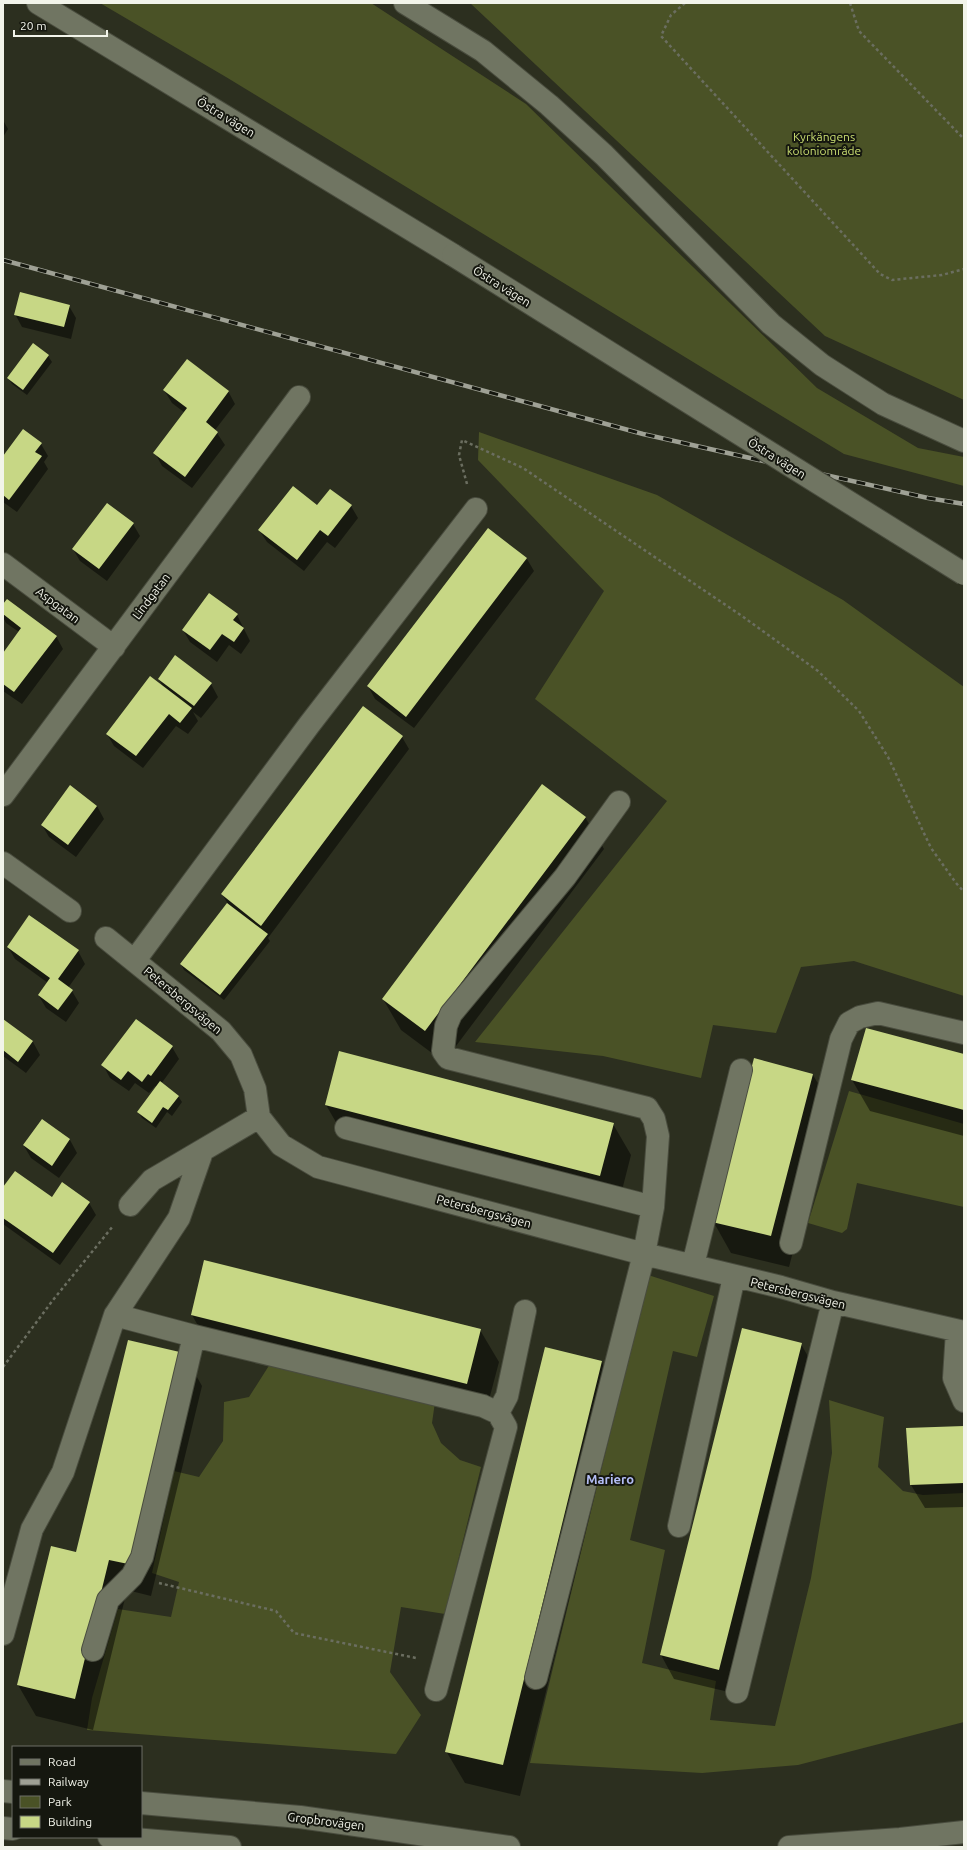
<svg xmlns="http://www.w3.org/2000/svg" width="967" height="1850" viewBox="0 0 967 1850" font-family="Ubuntu,sans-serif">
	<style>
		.green { fill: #4a5226 }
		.shadow { fill: #0007 }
		.building { fill: #c7d785 }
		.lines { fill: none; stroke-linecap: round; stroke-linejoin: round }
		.minor-casing { stroke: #494c3e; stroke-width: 24 }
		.path { stroke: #6b6e60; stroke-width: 2.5; stroke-dasharray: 3 3; stroke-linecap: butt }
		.minor { stroke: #707562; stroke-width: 22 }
		.rail-casing { stroke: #9fa195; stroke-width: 4.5 }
		.rail { stroke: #15170f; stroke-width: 3; stroke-dasharray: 9; stroke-linecap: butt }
		.minor-bridge-casing { stroke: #494c3e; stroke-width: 24; stroke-linecap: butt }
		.minor-bridge { stroke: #707562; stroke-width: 22 }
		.labels { text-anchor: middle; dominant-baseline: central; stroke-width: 4; stroke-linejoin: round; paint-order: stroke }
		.street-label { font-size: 12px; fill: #f2f4ea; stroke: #15170f }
		.park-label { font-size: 12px; fill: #cbdf72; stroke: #15170f }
		.neighbourhood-label { font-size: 13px; font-weight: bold; fill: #b3bdf5; stroke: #15170f }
	</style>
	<rect width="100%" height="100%" fill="#2c2f1f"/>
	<path class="green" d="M 100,3 L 371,3 L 526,104 L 817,388 L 918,448 L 964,457 L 964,486 L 844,454 L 226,77 Z
		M 470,3 L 964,3 L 964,400 L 825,336 Z
		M 479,432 L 657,495 L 843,600 L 964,687 L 964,996 L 854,961 L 801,967 L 776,1033 L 713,1025 L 701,1078 L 603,1056 L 475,1042 L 667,801 L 535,699 L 604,591 L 478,460 Z
		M 849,1091 L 964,1124 L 964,1207 L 857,1183 L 847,1229 L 842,1233 L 808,1223 Z
		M 648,1275 L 714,1296 L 697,1357 L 673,1351 L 630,1540 L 665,1550 L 642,1663 L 716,1681 L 710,1720 L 775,1726 L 811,1578 L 832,1453 L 829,1400 L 884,1417 L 878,1467 L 903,1491 L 923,1495 L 964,1493 L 964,1722 L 798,1765 L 702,1773 L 530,1763 Z
		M 270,1364 L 435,1402 L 432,1423 L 441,1443 L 460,1460 L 481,1467 L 445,1614 L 401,1607 L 390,1672 L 421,1715 L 396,1754 L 87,1730 L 92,1698 L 118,1609 L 171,1617 L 179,1582 L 152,1573 L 174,1471 L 199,1477 L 223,1441 L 224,1402 L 249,1397 Z"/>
	<path class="shadow" d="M 3,120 L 8,129 L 3,137 Z
		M 69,306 L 76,318 L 71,339 L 22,327 L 15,314 Z
		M 48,356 L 52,362 L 27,395 L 12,384 L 8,378 Z
		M 164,390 L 228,391 L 235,404 L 215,430 L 225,445 L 192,488 L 162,466 L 155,453 L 185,413 L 172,403 Z
		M 41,444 L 48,456 L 44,462 L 48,469 L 17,512 L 3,502 L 3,458 Z
		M 351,506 L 358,518 L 335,548 L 327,542 L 304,571 L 267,542 L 259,530 Z
		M 133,524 L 140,536 L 107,581 L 80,561 L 73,549 Z
		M 527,559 L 534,571 L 414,728 L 375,699 L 368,686 Z
		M 3,606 L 56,636 L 63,649 L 22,704 L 3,691 L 3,654 L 19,632 L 6,623 L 3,617 Z
		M 237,615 L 250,641 L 241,654 L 229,645 L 217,662 L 190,642 L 183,630 Z
		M 159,679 L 211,684 L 218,697 L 201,718 L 193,712 L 198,721 L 188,734 L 176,726 L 143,768 L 114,746 L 107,734 L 163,687 Z
		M 402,737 L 409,749 L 268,938 L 270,941 L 224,1000 L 184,970 L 181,964 L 228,904 L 222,894 Z
		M 97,806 L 104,819 L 76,857 L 49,837 L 42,825 Z
		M 585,817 L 604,849 L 444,1062 L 401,1030 L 383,999 Z
		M 8,947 L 78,951 L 85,964 L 68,988 L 72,991 L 79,1003 L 66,1022 L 46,1008 L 39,996 L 48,983 L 15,959 Z
		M 3,1020 L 33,1042 L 40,1055 L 26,1073 L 3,1056 Z
		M 172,1047 L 179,1059 L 161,1084 L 178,1096 L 182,1102 L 172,1116 L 167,1112 L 156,1128 L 142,1118 L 138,1112 L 157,1087 L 155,1086 L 149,1093 L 135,1083 L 129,1091 L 110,1078 L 103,1065 Z
		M 964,1055 L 964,1136 L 870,1111 L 852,1080 Z
		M 813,1075 L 831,1106 L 789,1267 L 731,1253 L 713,1221 Z
		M 326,1105 L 613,1124 L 631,1155 L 618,1206 L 344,1136 Z
		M 42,1121 L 70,1140 L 77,1153 L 59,1178 L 31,1158 L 24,1146 Z
		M 3,1189 L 89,1203 L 96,1215 L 60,1265 L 3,1224 Z
		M 205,1262 L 480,1330 L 499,1362 L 485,1415 L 210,1347 L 192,1315 Z
		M 743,1329 L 801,1344 L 814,1367 L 733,1693 L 674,1679 L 661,1655 Z
		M 546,1349 L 602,1362 L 620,1394 L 520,1796 L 465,1783 L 446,1751 Z
		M 184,1354 L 202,1386 L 151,1596 L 127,1590 L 93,1730 L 36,1716 L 18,1685 L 77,1553 Z
		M 964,1427 L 964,1507 L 925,1508 L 911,1485 Z"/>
	<path class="building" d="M 20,292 L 70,305 L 64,327 L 14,315 Z
		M 33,343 L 49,355 L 23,390 L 7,378 Z
		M 187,359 L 229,391 L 206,422 L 218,432 L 185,477 L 153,453 L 187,408 L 163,390 Z
		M 23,429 L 42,443 L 35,452 L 42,456 L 9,500 L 3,495 L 3,456 Z
		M 293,486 L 317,505 L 330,489 L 352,505 L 328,536 L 320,530 L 297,560 L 258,530 Z
		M 107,503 L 134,523 L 99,569 L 72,549 Z
		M 488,528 L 527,558 L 406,717 L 367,686 Z
		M 209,593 L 238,614 L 233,620 L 244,628 L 234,642 L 222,634 L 210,650 L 182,630 Z
		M 7,599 L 57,636 L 14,692 L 3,684 L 3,653 L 21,628 L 3,614 L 3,604 Z
		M 175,655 L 212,683 L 194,706 L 158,679 Z
		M 150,676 L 192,708 L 180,723 L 169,714 L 136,756 L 106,734 Z
		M 363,706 L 403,736 L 261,926 L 221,894 Z
		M 542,784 L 586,817 L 425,1031 L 382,999 Z
		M 70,785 L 97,806 L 68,845 L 41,825 Z
		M 227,903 L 268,934 L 220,995 L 180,964 Z
		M 29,915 L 79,950 L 58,979 L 73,990 L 58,1010 L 38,995 L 50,978 L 7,947 Z
		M 3,1019 L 33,1041 L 18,1062 L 3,1050 Z
		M 136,1019 L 173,1046 L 151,1076 L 148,1074 L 142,1082 L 128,1071 L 121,1080 L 101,1065 Z
		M 866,1028 L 964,1054 L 964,1110 L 851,1080 Z
		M 339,1051 L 614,1123 L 600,1176 L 325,1105 Z
		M 754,1058 L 813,1074 L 771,1236 L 712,1222 Z
		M 160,1081 L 179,1096 L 168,1110 L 163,1107 L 152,1123 L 137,1112 Z
		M 42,1119 L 70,1139 L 52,1166 L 23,1145 Z
		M 15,1171 L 52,1197 L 62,1182 L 90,1202 L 53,1253 L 3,1218 L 3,1187 Z
		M 204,1260 L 481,1329 L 467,1384 L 191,1315 Z
		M 742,1328 L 802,1343 L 719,1670 L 660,1655 Z
		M 128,1340 L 184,1353 L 133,1565 L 109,1560 L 75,1699 L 17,1685 L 51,1546 L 76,1552 Z
		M 545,1347 L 602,1361 L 503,1765 L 445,1752 Z
		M 964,1426 L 964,1483 L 910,1485 L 906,1428 Z"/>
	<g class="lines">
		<g class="minor-casing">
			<path id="minor" d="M 38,3 L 453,255
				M 405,3 L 483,51 L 549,105 L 604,155 L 771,324 L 822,365 L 883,404 L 964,441
				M 3,564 L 114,647
				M 3,795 L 299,397
				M 3,863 L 70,911
				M 106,938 L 221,1031 L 241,1055 L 255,1089 L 259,1117 L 281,1145 L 318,1167 L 644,1254 L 781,1287 L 833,1302 L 964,1332
				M 135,960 L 309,725 L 476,509
				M 346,1128 L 653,1207
				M 130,1205 L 152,1180 L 259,1117
				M 791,1243 L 841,1039 L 849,1023 L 860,1017 L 878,1013 L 964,1033
				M 693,1265 L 741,1070
				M 115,1315 L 194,1336 L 483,1406 L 498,1413 L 507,1396 L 525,1311
				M 957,1331 L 954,1378 L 964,1401
				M 679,1526 L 734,1277
				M 3,1634 L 32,1529 L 63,1472 L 115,1315 L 179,1218 L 202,1152
				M 93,1650 L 108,1600 L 132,1576 L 142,1557 L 194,1336
				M 536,1678 L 644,1254 L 653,1207 L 658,1136 L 654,1119 L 647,1108 L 448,1058 L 443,1051 L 446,1026 L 451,1014 L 565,877 L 619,802
				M 436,1690 L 506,1427 L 498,1413
				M 737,1692 L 833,1302
				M 3,1791 L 13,1792
				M 141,1803 L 300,1817 L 509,1847
				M 3,1828 L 13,1829
				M 109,1837 L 230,1847
				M 789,1847 L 900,1839 L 964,1832"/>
		</g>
		<path class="path" d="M 685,3 L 671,15 L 661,36 L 880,274 L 892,280 L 942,275 L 964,269
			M 850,3 L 859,31 L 964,139
			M 467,484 L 459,455 L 462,440 L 523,468 L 742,616 L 818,671 L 859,711 L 888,757 L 931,848 L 956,883 L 964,892
			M 3,1367 L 53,1300 L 113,1226
			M 159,1583 L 276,1611 L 294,1633 L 416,1658"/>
		<use href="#minor" class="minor"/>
		<g class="rail-casing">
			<path id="rail" d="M 3,260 L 643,434 L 928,498 L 964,504"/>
		</g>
		<use href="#rail" class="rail"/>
		<g class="minor-bridge-casing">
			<path id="minor-bridge" d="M 453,255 L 964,574"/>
		</g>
		<use href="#minor-bridge" class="minor-bridge"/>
	</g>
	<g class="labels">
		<g class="street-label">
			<text transform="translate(226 117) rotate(31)">Östra vägen</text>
			<text transform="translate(502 286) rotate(32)">Östra vägen</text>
			<text transform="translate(777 458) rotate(32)">Östra vägen</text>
			<text transform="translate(151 596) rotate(-53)">Lindgatan</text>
			<text transform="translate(58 605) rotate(37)">Aspgatan</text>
			<text transform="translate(183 1000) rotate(40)">Petersbergsvägen</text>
			<text transform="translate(484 1211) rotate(15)">Petersbergsvägen</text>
			<text transform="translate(798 1293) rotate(14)">Petersbergsvägen</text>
			<text transform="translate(326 1821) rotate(7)">Gropbrovägen</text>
		</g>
		<g class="park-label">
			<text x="824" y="136">Kyrkängens<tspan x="824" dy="14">koloniområde</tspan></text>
		</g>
		<g class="neighbourhood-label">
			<text x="610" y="1479">Mariero</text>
		</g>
	</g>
	<rect width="967" height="1850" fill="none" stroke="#f2f4ea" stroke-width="8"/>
	<rect x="12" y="1746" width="130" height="92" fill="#15170f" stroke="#6d6f67"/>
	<rect x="20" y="1759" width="20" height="6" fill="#707562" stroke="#6d6f67"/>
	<text x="48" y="1766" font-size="12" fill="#f2f4ea">Road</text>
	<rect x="20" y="1779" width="20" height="6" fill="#9fa195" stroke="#6d6f67"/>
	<text x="48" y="1786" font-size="12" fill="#f2f4ea">Railway</text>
	<rect x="20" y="1796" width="20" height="12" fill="#4a5226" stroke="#6d6f67"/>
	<text x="48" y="1806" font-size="12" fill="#f2f4ea">Park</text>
	<rect x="20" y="1816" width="20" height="12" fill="#c7d785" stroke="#6d6f67"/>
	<text x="48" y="1826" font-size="12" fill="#f2f4ea">Building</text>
	<path d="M14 30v6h93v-6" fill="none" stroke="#f2f4ea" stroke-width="2"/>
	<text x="20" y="30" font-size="12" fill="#f2f4ea" stroke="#15170f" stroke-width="3" paint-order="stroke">20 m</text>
</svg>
